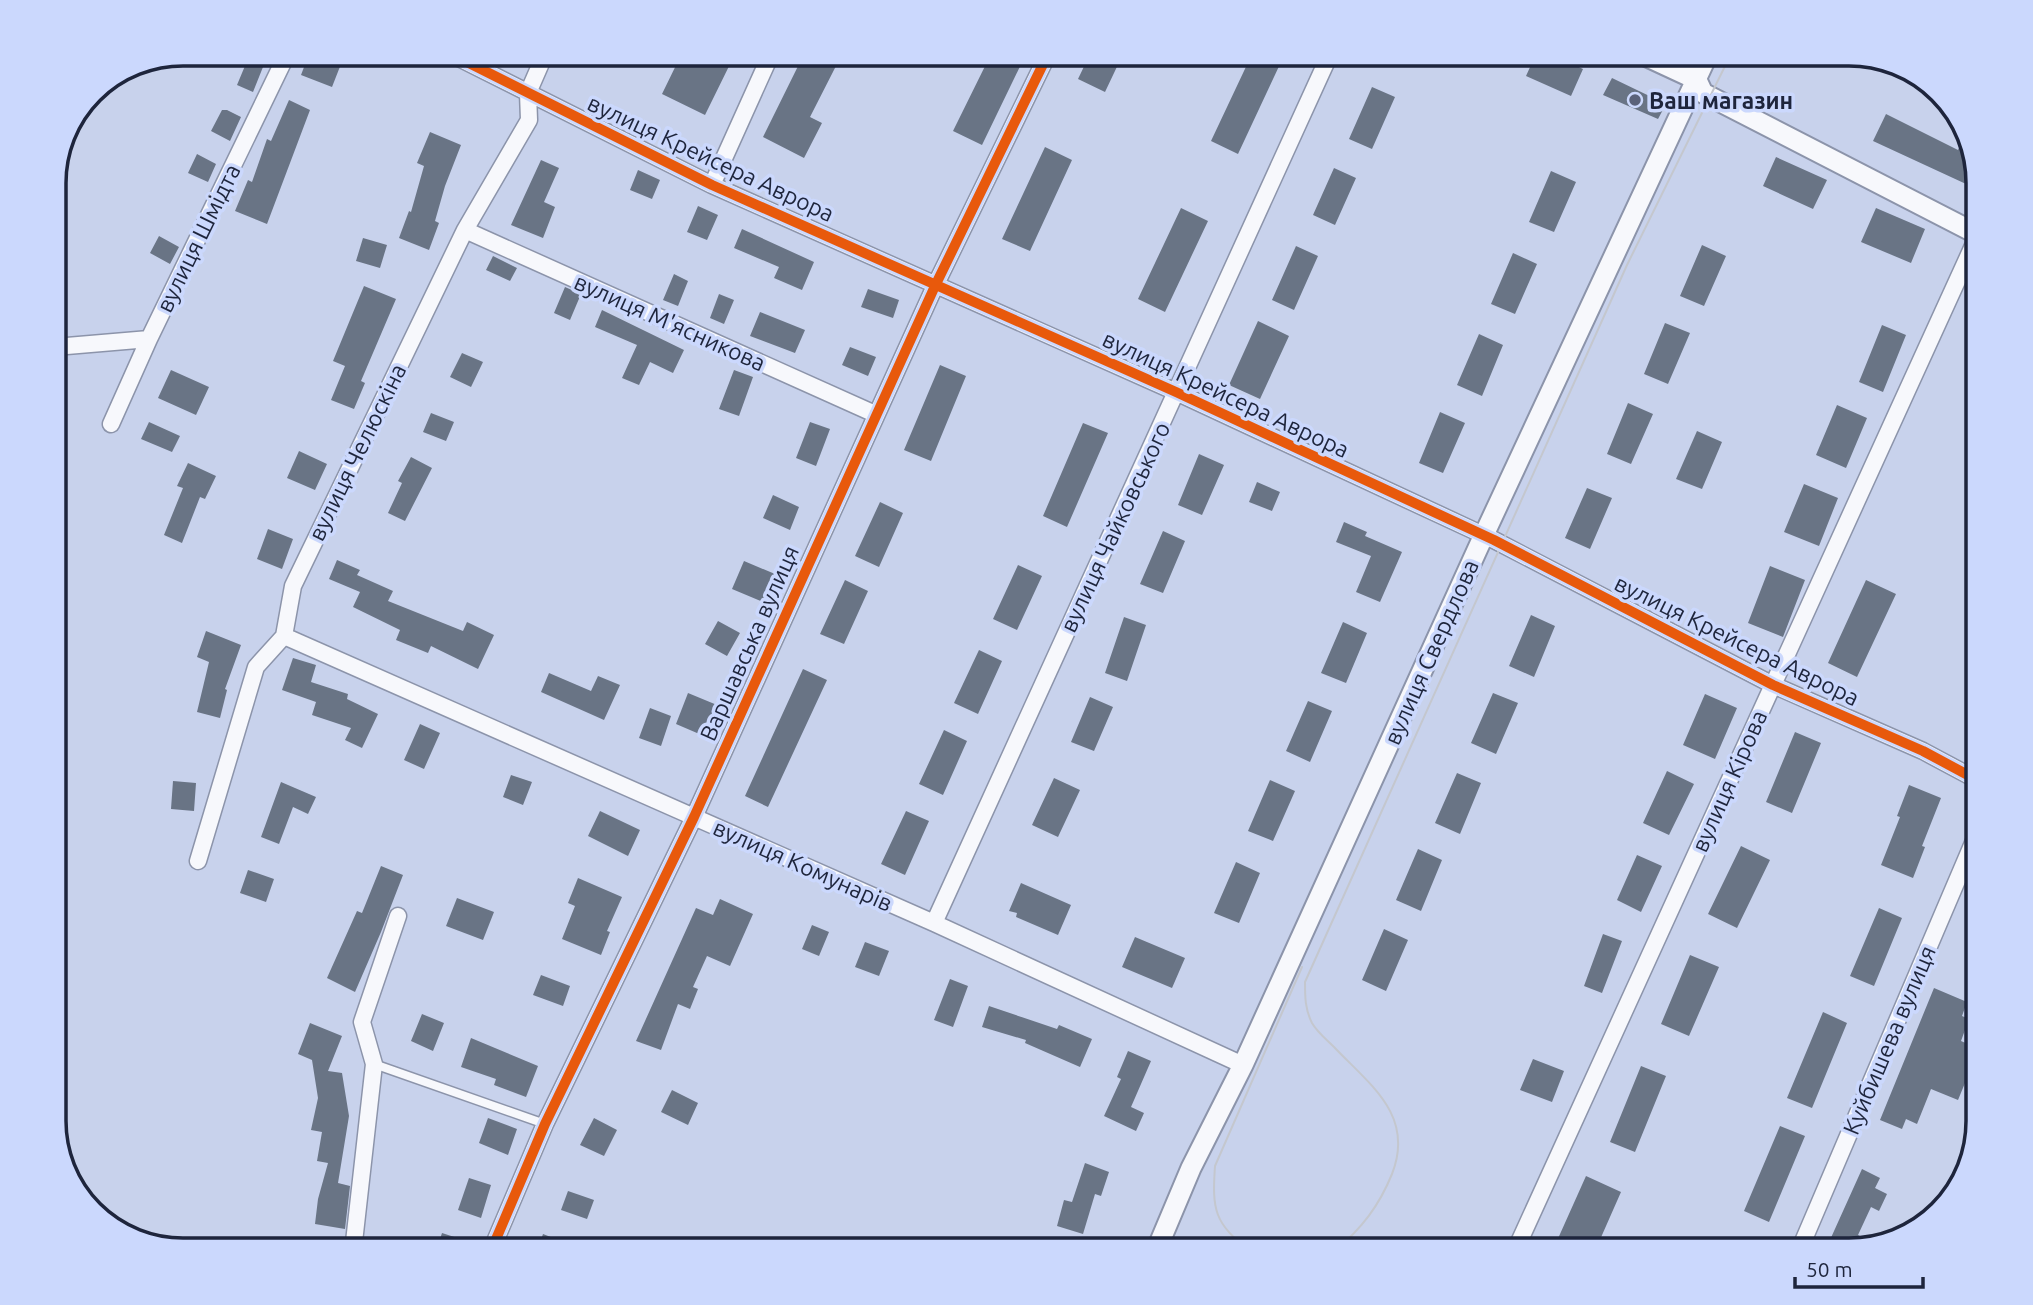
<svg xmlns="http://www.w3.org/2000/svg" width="2033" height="1305" viewBox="0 0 2033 1305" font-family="Ubuntu,sans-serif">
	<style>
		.building { fill: #697485 }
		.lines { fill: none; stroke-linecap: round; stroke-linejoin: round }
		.service-casing { stroke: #8c94aa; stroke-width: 11 }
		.minor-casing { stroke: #8c94aa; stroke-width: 19 }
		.tertiary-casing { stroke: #8c94aa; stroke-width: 23 }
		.service { stroke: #f7f8fc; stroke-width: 8 }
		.minor { stroke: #f7f8fc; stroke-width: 16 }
		.tertiary { stroke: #f7f8fc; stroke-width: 19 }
		.tram { stroke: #c4c7ce; stroke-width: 2 }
		.cycleway-casing { stroke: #cbd8fd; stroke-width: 15 }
		.cycleway { stroke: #e8590c; stroke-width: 10 }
		.poi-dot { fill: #5a627a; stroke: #cbd8fd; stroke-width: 2.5 }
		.labels { text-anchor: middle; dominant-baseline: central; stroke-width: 7; stroke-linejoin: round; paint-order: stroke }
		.poi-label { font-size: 23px; font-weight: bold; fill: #1e253c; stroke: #cbd8fd; text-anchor: start }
		.street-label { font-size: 23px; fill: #1e253c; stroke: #cbd8fd }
		.rim { fill: none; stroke: #1e253c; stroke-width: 3.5 }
	</style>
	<rect width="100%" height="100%" fill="#c8d2ec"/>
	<path class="building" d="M 309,54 L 341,64 L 332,87 L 301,75 Z
		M 701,54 L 735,54 L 705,115 L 662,94 L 681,55 L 697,62 Z
		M 804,54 L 818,54 L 837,64 L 810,117 L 822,123 L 804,158 L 763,137 Z
		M 991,54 L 1026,54 L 982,145 L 953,131 Z
		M 1090,54 L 1123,54 L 1105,92 L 1078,79 Z
		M 1252,54 L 1264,54 L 1281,62 L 1238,154 L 1211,141 Z
		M 1536,54 L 1551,54 L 1583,69 L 1571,96 L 1526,76 Z
		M 247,61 L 263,67 L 253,92 L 237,85 Z
		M 1612,78 L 1666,104 L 1658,119 L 1603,95 Z
		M 1372,87 L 1395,97 L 1372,149 L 1349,139 Z
		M 289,100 L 310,110 L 267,224 L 235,211 L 248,180 L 252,182 L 267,139 L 271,141 Z
		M 222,110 L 227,110 L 241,117 L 230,141 L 211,131 Z
		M 1886,114 L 1958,150 L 1965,134 L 1979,190 L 1873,141 Z
		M 430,132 L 461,145 L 445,186 L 435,221 L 439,223 L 429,250 L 399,238 L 409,211 L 411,212 L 424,166 L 417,163 Z
		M 1045,147 L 1072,160 L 1030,251 L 1002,239 Z
		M 197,154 L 216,164 L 208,182 L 188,173 Z
		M 1776,157 L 1827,180 L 1813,209 L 1763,186 Z
		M 541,160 L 559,168 L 544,202 L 555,207 L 543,238 L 511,225 Z
		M 1334,168 L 1356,178 L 1335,225 L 1313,215 Z
		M 638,170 L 660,180 L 652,199 L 630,190 Z
		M 1551,171 L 1576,182 L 1554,232 L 1529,222 Z
		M 698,206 L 718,215 L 707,240 L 687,232 Z
		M 1181,208 L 1208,221 L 1165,312 L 1138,299 Z
		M 1876,208 L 1925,229 L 1911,263 L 1861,242 Z
		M 742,229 L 814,262 L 802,290 L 774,278 L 779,267 L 734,248 Z
		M 159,236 L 179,247 L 170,264 L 150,253 Z
		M 363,238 L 387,245 L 380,268 L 356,261 Z
		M 1702,245 L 1726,256 L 1704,306 L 1680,296 Z
		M 1296,246 L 1318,256 L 1294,310 L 1272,300 Z
		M 1513,253 L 1537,264 L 1515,314 L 1491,304 Z
		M 493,256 L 517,268 L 510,281 L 486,270 Z
		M 674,274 L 688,281 L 678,306 L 663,300 Z
		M 364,286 L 396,299 L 361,381 L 365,383 L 354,409 L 331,400 L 345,366 L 333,361 Z
		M 565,287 L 581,294 L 570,320 L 554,313 Z
		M 868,289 L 899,300 L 893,318 L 861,307 Z
		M 719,294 L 734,300 L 724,324 L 710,318 Z
		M 602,310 L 684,350 L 673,373 L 650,362 L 639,385 L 622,378 L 637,345 L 595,327 Z
		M 760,312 L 805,330 L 795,353 L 750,336 Z
		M 1258,321 L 1289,336 L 1260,399 L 1229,385 Z
		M 1665,323 L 1690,333 L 1668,384 L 1644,374 Z
		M 1882,325 L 1906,335 L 1883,392 L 1859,382 Z
		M 1479,334 L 1503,345 L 1482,396 L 1457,385 Z
		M 850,347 L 876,357 L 868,376 L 842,365 Z
		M 462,353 L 483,362 L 471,387 L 450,377 Z
		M 940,365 L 966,376 L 931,461 L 904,450 Z
		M 171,370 L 209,387 L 196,415 L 158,398 Z
		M 734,370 L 753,377 L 739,416 L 719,409 Z
		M 1628,403 L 1653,414 L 1631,464 L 1607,454 Z
		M 1837,405 L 1867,418 L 1846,468 L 1816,455 Z
		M 1440,412 L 1465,423 L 1443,473 L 1419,463 Z
		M 431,413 L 454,422 L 446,441 L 423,432 Z
		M 149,422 L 180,436 L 172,452 L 141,439 Z
		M 810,422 L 830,429 L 816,466 L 796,458 Z
		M 1083,423 L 1108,433 L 1067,527 L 1043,516 Z
		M 1697,431 L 1722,442 L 1702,489 L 1676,479 Z
		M 299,451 L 327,464 L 315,490 L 287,478 Z
		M 1199,454 L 1224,465 L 1202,515 L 1178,505 Z
		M 411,457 L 432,468 L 405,521 L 388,513 L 402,483 L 398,481 Z
		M 188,463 L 216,476 L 205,499 L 200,497 L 182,543 L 164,535 L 183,488 L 177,486 Z
		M 1257,482 L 1280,492 L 1272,511 L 1249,502 Z
		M 1804,484 L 1838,498 L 1819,546 L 1784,532 Z
		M 1587,488 L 1612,498 L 1590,549 L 1565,538 Z
		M 773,495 L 799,507 L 790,530 L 763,518 Z
		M 880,502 L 903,513 L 879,567 L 855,556 Z
		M 1344,522 L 1367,532 L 1365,536 L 1402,552 L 1380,602 L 1356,592 L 1371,556 L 1336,542 Z
		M 268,529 L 293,539 L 282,569 L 257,559 Z
		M 1163,531 L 1185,541 L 1163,593 L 1140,584 Z
		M 337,560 L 360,570 L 357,575 L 393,591 L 388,601 L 463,631 L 467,622 L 494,635 L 478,669 L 431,646 L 428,653 L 396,640 L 400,630 L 353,607 L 360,592 L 329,579 Z
		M 744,561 L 775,574 L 763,602 L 732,589 Z
		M 1018,565 L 1042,576 L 1017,630 L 993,619 Z
		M 1770,566 L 1805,580 L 1783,637 L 1748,623 Z
		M 845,580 L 868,591 L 844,644 L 820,634 Z
		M 1866,580 L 1896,594 L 1857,677 L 1828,663 Z
		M 1531,615 L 1555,626 L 1534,677 L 1509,666 Z
		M 1124,617 L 1146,625 L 1127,681 L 1105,673 Z
		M 718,621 L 740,633 L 727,656 L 705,644 Z
		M 1343,622 L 1367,633 L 1346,683 L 1321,673 Z
		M 206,631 L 241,645 L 225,689 L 227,690 L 220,718 L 197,712 L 209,662 L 197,657 Z
		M 979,650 L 1002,661 L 978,714 L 954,703 Z
		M 293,658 L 316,665 L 311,682 L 348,694 L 347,699 L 378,714 L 362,748 L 345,740 L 351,728 L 312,715 L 316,702 L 282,690 Z
		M 803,669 L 827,680 L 768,807 L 745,796 Z
		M 549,673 L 591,691 L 598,676 L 620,685 L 604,720 L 541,692 Z
		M 688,693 L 717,705 L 704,736 L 676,724 Z
		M 1493,693 L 1518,703 L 1496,754 L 1471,743 Z
		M 1705,694 L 1737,708 L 1715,759 L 1683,745 Z
		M 1090,697 L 1113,707 L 1094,751 L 1071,742 Z
		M 1308,701 L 1332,711 L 1310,762 L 1286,751 Z
		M 650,708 L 671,716 L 661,746 L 639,738 Z
		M 420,724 L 440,733 L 424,769 L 404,760 Z
		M 944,730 L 967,741 L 943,795 L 919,784 Z
		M 1795,732 L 1821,743 L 1792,813 L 1766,802 Z
		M 1667,771 L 1694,784 L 1669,835 L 1643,823 Z
		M 1457,773 L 1481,783 L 1460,834 L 1435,823 Z
		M 511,775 L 532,782 L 523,805 L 503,797 Z
		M 1054,778 L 1080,790 L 1058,837 L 1032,825 Z
		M 1270,780 L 1295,791 L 1273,841 L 1248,831 Z
		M 173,781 L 196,783 L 194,811 L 171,809 Z
		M 281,782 L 316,797 L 308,814 L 293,807 L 279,844 L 261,837 Z
		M 1909,785 L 1941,798 L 1922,846 L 1925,847 L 1913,878 L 1881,865 L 1900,817 L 1897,816 Z
		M 600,811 L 640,830 L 628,856 L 588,836 Z
		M 906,811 L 929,821 L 905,875 L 881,864 Z
		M 1741,846 L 1770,860 L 1737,928 L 1708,914 Z
		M 1418,849 L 1442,860 L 1421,911 L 1396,900 Z
		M 1637,855 L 1662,866 L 1641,912 L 1617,900 Z
		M 1236,862 L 1260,873 L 1239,923 L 1214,913 Z
		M 381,866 L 403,875 L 381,932 L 355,992 L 327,978 L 357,911 L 362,913 Z
		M 248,870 L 274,879 L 266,902 L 240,893 Z
		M 578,878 L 622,897 L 607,931 L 610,932 L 601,955 L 562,939 L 575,906 L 568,903 Z
		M 1021,883 L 1071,905 L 1058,935 L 1016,917 L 1017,913 L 1009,911 Z
		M 457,898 L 494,912 L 483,940 L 446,926 Z
		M 720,899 L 753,914 L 730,966 L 707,956 L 693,987 L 698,989 L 690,1009 L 678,1004 L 661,1050 L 636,1041 L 696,908 L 713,915 Z
		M 1879,908 L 1902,918 L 1874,986 L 1850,976 Z
		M 812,925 L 829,932 L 819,956 L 802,949 Z
		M 1384,929 L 1408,940 L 1386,991 L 1362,980 Z
		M 1603,934 L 1622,941 L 1602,993 L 1584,986 Z
		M 1135,937 L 1185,958 L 1172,988 L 1122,967 Z
		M 865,942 L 889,951 L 879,976 L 855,967 Z
		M 1690,955 L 1719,967 L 1689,1036 L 1661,1024 Z
		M 541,975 L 570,986 L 563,1006 L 533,995 Z
		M 950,979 L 968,986 L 953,1027 L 934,1020 Z
		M 1934,988 L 1967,1002 L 1962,1016 L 1969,1019 L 1961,1041 L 1979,1049 L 1958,1100 L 1931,1089 L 1917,1124 L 1906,1119 L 1902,1129 L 1880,1120 Z
		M 989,1006 L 1057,1029 L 1059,1025 L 1092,1039 L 1080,1067 L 1025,1043 L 1026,1040 L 982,1027 Z
		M 1823,1012 L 1847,1023 L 1812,1108 L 1787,1098 Z
		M 422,1014 L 444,1023 L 433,1051 L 411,1041 Z
		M 310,1023 L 342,1036 L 328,1071 L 342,1073 L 349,1116 L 338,1183 L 350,1186 L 345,1229 L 315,1224 L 318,1199 L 328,1163 L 317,1161 L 322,1132 L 311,1130 L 318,1098 L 312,1060 L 298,1054 Z
		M 471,1038 L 538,1066 L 526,1097 L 494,1085 L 496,1079 L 461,1067 Z
		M 1128,1051 L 1151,1061 L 1131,1107 L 1144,1113 L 1136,1131 L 1104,1116 L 1121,1079 L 1117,1077 Z
		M 1533,1059 L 1564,1071 L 1552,1102 L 1520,1090 Z
		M 1641,1066 L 1666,1076 L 1635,1152 L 1610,1142 Z
		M 672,1090 L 698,1103 L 688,1125 L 661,1112 Z
		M 488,1118 L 517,1129 L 508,1155 L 479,1143 Z
		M 594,1118 L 617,1130 L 604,1156 L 580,1145 Z
		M 1780,1126 L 1805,1136 L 1769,1222 L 1744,1211 Z
		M 1085,1163 L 1109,1172 L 1101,1196 L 1095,1194 L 1083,1234 L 1057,1226 L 1064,1200 L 1072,1202 Z
		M 1862,1169 L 1880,1178 L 1875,1188 L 1887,1194 L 1879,1211 L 1871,1207 L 1858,1235 L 1876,1244 L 1850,1251 L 1825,1251 Z
		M 1586,1176 L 1621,1192 L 1595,1251 L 1574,1251 L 1556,1243 Z
		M 469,1178 L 491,1185 L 481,1218 L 458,1210 Z
		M 568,1191 L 594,1200 L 587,1219 L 561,1210 Z
		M 442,1233 L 482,1246 L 481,1251 L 436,1251 Z
		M 543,1234 L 584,1250 L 583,1251 L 537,1251 Z"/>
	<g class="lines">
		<g class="service-casing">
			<path id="service" d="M 374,1064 L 545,1124"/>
		</g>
		<g class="minor-casing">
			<path id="minor" d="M 451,54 L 712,185 L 1176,392 L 1494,540 L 1773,685 L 1923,751 L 1979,781
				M 712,185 L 771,54
				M 465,230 L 875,414
				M 55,347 L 149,339
				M 111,424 L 149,339 L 287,54
				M 284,636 L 934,923 L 1243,1065
				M 198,861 L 256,667 L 284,636 L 293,586 L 465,230 L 529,120 L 528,93 L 545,54
				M 934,923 L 1330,54
				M 353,1251 L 374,1064 L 362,1022 L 398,916
				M 491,1251 L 545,1124 L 694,817 L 935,286 L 1048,54
				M 1515,1251 L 1978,235
				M 1799,1251 L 1979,829"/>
		</g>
		<g class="tertiary-casing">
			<path id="tertiary" d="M 1641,54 L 1697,80 L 1703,93 L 1979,235
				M 1156,1251 L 1191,1168 L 1243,1065 L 1483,537 L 1708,54"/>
		</g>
		<use href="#service" class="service"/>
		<use href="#minor" class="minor"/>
		<use href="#tertiary" class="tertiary"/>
		<path class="tram" d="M 1250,1251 C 1214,1223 1212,1210 1215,1166 L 1302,967
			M 1335,1251 C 1362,1228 1379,1206 1392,1174 C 1415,1115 1370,1085 1334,1047 C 1327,1040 1317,1032 1312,1023 C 1305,1009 1305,997 1305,982 L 1627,265 L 1731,54"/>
		<g class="cycleway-casing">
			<path id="cycleway" d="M 451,54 L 712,185 L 1176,392 L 1494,540 L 1773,685 L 1923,751 L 1979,781
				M 491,1251 L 545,1124 L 694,817 L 935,286 L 1048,54"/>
		</g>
		<use href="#cycleway" class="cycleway"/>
	</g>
	<circle class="poi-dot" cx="1635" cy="100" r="7"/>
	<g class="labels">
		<g class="poi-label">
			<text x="1649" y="100">Ваш магазин</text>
		</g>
		<g class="street-label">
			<text transform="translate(711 158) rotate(25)">вулиця Крейсера Аврора</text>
			<text transform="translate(198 238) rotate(-64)">вулиця Шмідта</text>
			<text transform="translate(670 322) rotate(24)">вулиця М'ясникова</text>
			<text transform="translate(1226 394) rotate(25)">вулиця Крейсера Аврора</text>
			<text transform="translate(357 452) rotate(-64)">вулиця Челюскіна</text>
			<text transform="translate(1115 527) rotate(-65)">вулиця Чайковського</text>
			<text transform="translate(1737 640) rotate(26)">вулиця Крейсера Аврора</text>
			<text transform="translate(749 643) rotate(-66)">Варшавська вулиця</text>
			<text transform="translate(1431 652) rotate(-66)">вулиця Свердлова</text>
			<text transform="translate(1729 781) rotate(-66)">вулиця Кірова</text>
			<text transform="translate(803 865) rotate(24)">вулиця Комунарів</text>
			<text transform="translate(1889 1040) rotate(-67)">Куйбишева вулиця</text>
		</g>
	</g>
	<path d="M0 0H2033V1305H0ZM183 66H1849A117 117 0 0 1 1966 183V1121A117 117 0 0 1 1849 1238H183A117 117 0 0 1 66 1121V183A117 117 0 0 1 183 66Z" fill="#cbd8fd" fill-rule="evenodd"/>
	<path class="rim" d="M183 66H1849A117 117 0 0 1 1966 183V1121A117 117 0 0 1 1849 1238H183A117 117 0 0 1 66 1121V183A117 117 0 0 1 183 66Z"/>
	<path d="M1795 1277v10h128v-10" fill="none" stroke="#1e253c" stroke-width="3.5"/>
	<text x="1806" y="1277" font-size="21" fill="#1e253c" stroke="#cbd8fd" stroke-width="5" paint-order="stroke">50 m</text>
</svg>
